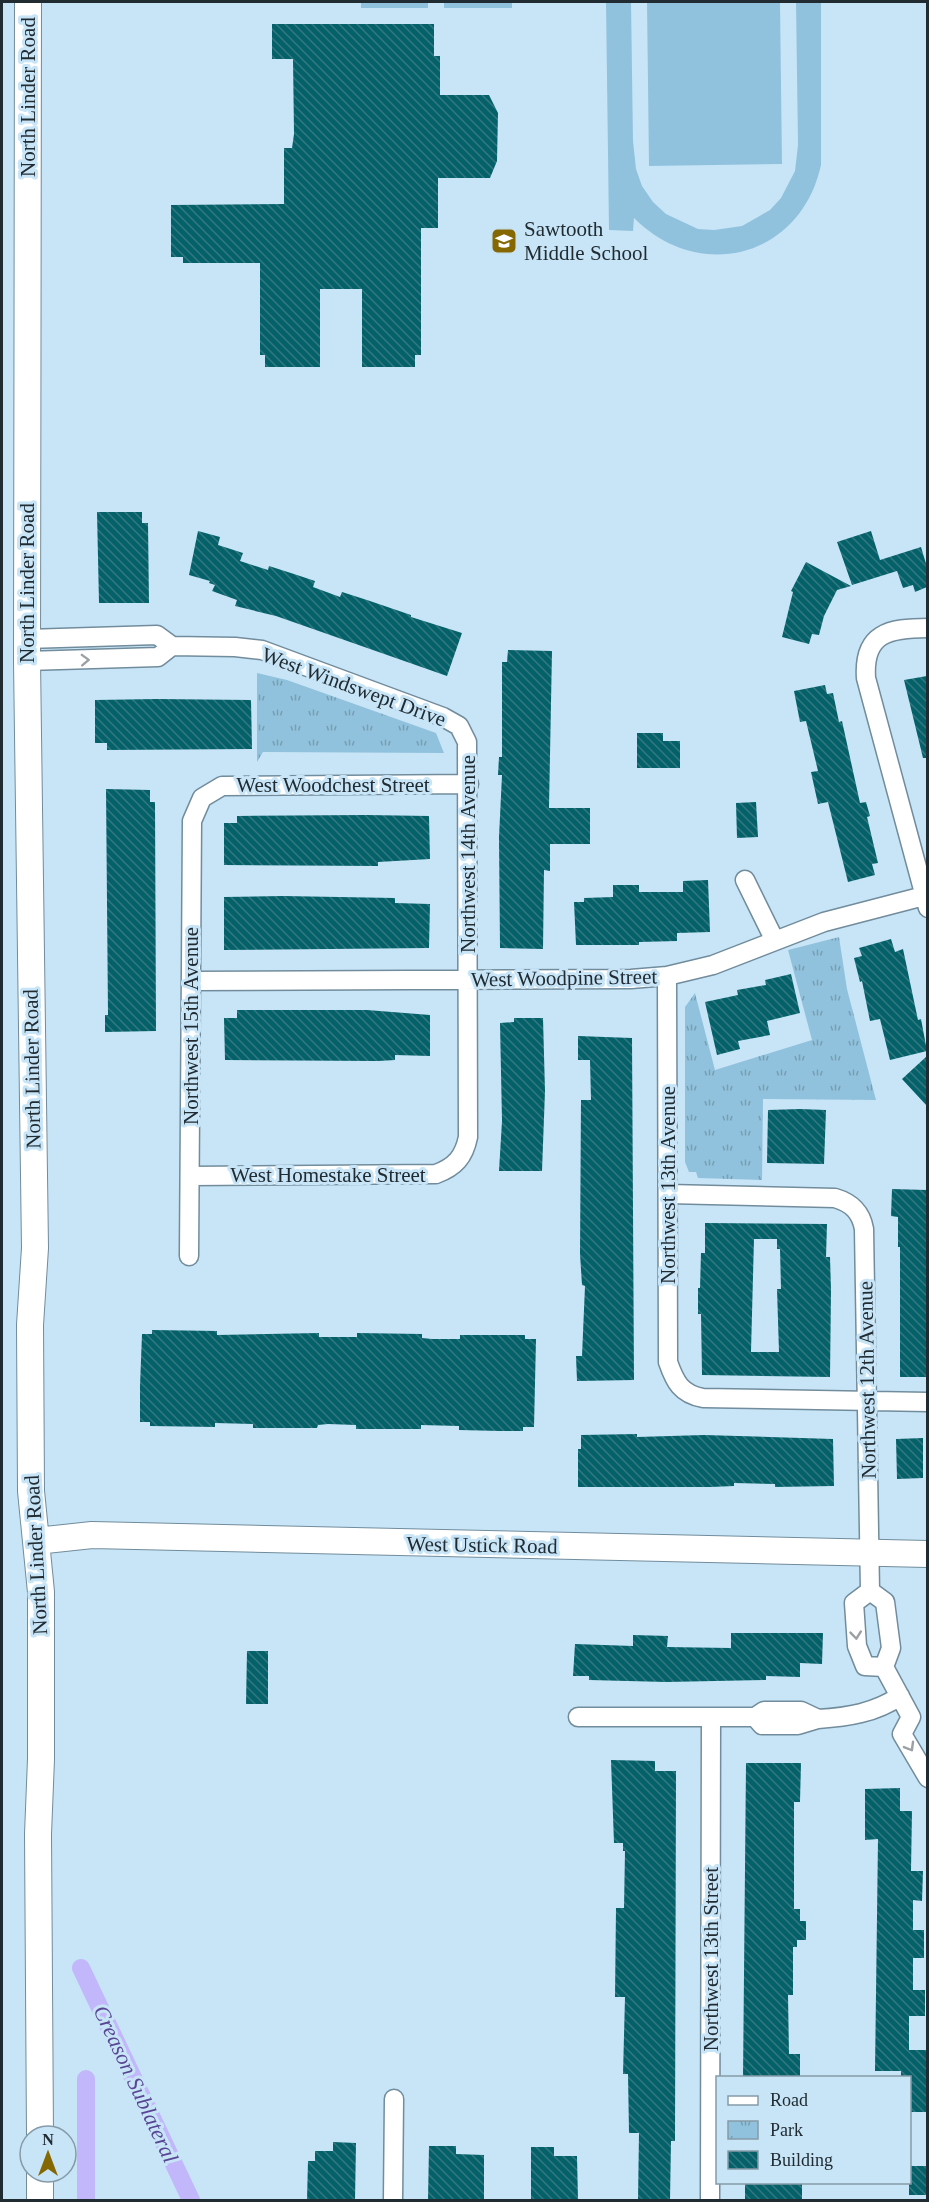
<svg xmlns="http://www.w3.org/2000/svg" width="929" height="2202" viewBox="0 0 929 2202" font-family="Georgia,serif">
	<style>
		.grass { fill: #91c2dd }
		.park { fill: url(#park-tufts) }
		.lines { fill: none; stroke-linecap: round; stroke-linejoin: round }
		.canal { stroke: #c2b7fa; stroke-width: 18 }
		.building { fill: url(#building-back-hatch); fill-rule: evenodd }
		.minor-casing { stroke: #718c9c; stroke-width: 21 }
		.secondary-casing { stroke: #718c9c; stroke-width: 28 }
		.minor { stroke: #fff; stroke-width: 18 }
		.secondary { stroke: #fff; stroke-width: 26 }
		.oneway { stroke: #9ba0a3 }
		.labels { text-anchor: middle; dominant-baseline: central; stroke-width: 6; stroke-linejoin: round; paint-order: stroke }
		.street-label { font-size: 21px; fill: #202b32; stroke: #c8e5f7 }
		.poi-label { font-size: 21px; fill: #202b32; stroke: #c8e5f7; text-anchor: start }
		.water-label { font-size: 22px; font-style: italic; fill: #594695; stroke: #c8e5f7 }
	</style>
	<defs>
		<pattern id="park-tufts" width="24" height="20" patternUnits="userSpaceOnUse" patternTransform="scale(1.5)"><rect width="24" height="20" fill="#91c2dd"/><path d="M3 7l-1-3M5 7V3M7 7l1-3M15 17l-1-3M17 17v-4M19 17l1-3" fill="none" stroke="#769eb4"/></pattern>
		<pattern id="building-back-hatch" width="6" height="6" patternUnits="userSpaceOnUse" patternTransform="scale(1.5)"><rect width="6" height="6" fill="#056169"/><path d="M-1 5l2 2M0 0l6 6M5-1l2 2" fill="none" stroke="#33787f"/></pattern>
	</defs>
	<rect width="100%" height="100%" fill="#c8e5f7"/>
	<path class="grass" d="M 361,2 L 428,2 L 428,8 L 361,8 Z
		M 444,2 L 512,2 L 512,8 L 444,8 Z
		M 606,2 L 631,2 L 633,141 L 636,169 L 642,186 L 653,202 L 666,214 L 698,229 L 714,230 L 742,226 L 770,210 L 781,198 L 795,171 L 798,145 L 796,2 L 821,2 L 821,165 C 801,257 700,284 634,218 L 633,231 L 609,230 Z
		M 647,2 L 780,2 L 782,164 L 649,166 Z"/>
	<path class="park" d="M 257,673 L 287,680 L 436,733 L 444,753 L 263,752 L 257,762 Z
		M 839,937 L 847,989 L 876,1100 L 763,1099 L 762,1180 L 698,1178 L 696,1172 L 689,1172 L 685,1162 L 685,1007 L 695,993 L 715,1070 L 812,1040 L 788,950 Z"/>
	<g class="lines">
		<path class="canal" d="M 81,1968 L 191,2200
			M 86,2200 L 86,2079"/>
	</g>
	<path class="building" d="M 272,24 L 434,24 L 434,56 L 440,56 L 440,95 L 489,95 L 498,113 L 497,161 L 490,178 L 438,178 L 438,228 L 421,228 L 421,355 L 415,355 L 415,367 L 362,367 L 362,289 L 320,289 L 320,367 L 265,367 L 265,355 L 260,355 L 260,263 L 183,263 L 183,257 L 171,257 L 171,205 L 284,204 L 284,148 L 292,148 L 294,134 L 293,59 L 272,59 Z
		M 97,512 L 142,512 L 142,523 L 148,523 L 149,603 L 99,603 Z
		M 198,531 L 220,537 L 218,545 L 243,553 L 240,561 L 268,570 L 269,566 L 294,574 L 315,581 L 313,587 L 340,597 L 342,592 L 367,600 L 411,615 L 411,617 L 462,633 L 447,676 L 276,616 L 235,606 L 237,600 L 212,591 L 215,585 L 209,583 L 210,581 L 189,575 Z
		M 871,531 L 880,560 L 921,547 L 927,567 L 927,587 L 915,592 L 913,585 L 903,588 L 897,571 L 852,585 L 837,542 Z
		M 806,562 L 851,586 L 837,590 L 824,616 L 819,635 L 812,634 L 809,644 L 782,637 L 793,592 L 791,591 Z
		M 508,650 L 552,651 L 549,808 L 590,808 L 590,844 L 550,844 L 550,871 L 544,870 L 543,949 L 500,948 L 499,837 L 502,775 L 498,775 L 499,757 L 502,757 L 502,662 L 507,662 Z
		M 927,676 L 927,758 L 923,758 L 904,680 Z
		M 825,685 L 827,694 L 833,693 L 839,722 L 842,721 L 860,803 L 866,802 L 870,816 L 867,817 L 878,863 L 872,864 L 875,875 L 848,882 L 828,802 L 818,804 L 811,772 L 818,771 L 806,721 L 800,722 L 794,691 Z
		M 157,699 L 251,700 L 252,749 L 107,750 L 107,743 L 95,743 L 95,700 Z
		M 637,733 L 663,733 L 663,741 L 680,741 L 680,768 L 637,768 Z
		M 106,789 L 150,790 L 150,802 L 155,802 L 156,1031 L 105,1032 L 105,1015 L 108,1015 Z
		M 756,802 L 758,837 L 737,838 L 736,803 Z
		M 366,815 L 429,816 L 430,859 L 378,862 L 378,866 L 224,865 L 224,823 L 237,823 L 237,816 Z
		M 708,880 L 710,932 L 677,933 L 677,941 L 639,942 L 639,945 L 576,945 L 574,902 L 584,902 L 584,898 L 613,897 L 613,885 L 639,885 L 639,892 L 683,892 L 683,881 Z
		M 283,896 L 395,898 L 395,903 L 430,904 L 429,948 L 224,950 L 224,897 Z
		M 891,939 L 895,952 L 903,949 L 918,1020 L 921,1019 L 927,1051 L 890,1060 L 880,1019 L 870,1021 L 862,981 L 860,982 L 854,958 L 862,956 L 859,948 Z
		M 791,974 L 800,1013 L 767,1021 L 770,1035 L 738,1041 L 740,1049 L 717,1055 L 705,1002 L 738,995 L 737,990 L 766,985 L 765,980 Z
		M 237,1010 L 367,1010 L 430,1015 L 430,1056 L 395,1055 L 395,1060 L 378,1061 L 225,1060 L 224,1018 L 237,1018 Z
		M 514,1018 L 543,1018 L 545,1091 L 542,1171 L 499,1171 L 502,1121 L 500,1023 L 514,1022 Z
		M 578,1036 L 632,1038 L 634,1380 L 577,1381 L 576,1356 L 582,1356 L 585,1286 L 582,1285 L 580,1254 L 581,1100 L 591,1100 L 590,1060 L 578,1060 Z
		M 927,1056 L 927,1106 L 902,1079 Z
		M 800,1109 L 826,1110 L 824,1164 L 767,1163 L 768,1110 Z
		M 892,1189 L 927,1190 L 927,1377 L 900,1377 L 900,1247 L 898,1247 L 898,1217 L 891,1216 Z
		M 705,1223 L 827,1224 L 826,1257 L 830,1257 L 831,1290 L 830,1377 L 702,1375 L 701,1314 L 698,1314 L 698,1288 L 700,1288 L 701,1253 L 705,1253 ZM 754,1239 L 777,1239 L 777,1249 L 780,1249 L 781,1289 L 777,1289 L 779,1352 L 751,1352 Z
		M 152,1330 L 217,1331 L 217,1335 L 319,1333 L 319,1337 L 357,1337 L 357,1333 L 422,1334 L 422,1338 L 432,1339 L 460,1339 L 460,1335 L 525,1335 L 525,1339 L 536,1339 L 534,1427 L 523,1427 L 523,1431 L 500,1431 L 459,1430 L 459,1426 L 421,1425 L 421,1429 L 356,1429 L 356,1425 L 328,1424 L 318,1425 L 317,1428 L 253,1428 L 253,1424 L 215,1423 L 215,1427 L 150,1426 L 150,1422 L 140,1422 L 140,1386 L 142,1334 L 152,1334 Z
		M 637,1434 L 637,1437 L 704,1435 L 833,1439 L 834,1486 L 775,1487 L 775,1484 L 734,1483 L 734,1486 L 711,1487 L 578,1487 L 578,1449 L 581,1449 L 581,1435 Z
		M 923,1438 L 923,1478 L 897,1479 L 896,1439 Z
		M 731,1633 L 823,1633 L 822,1664 L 800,1663 L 800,1677 L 766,1676 L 766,1680 L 666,1682 L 589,1680 L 589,1676 L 573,1676 L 575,1644 L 633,1646 L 633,1635 L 668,1636 L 667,1647 L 731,1648 Z
		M 247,1651 L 268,1651 L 268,1704 L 246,1704 Z
		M 611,1760 L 655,1761 L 655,1771 L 676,1771 L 675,2141 L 671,2141 L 670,2200 L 638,2200 L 639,2133 L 629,2133 L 628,2074 L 623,2074 L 625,1997 L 615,1997 L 616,1908 L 624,1908 L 625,1851 L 623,1851 L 623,1843 L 614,1843 Z
		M 746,1763 L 801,1763 L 800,1802 L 794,1802 L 794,1909 L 800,1909 L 800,1921 L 806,1921 L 806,1940 L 797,1940 L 797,1947 L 793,1947 L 793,1995 L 788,1995 L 789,2054 L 800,2054 L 800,2078 L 743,2078 Z
		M 900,1788 L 900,1811 L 912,1811 L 911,1871 L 923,1871 L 922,1901 L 913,1900 L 913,1930 L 924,1930 L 924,1958 L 913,1958 L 913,1990 L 925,1990 L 925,2016 L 909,2016 L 909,2050 L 926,2050 L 926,2112 L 909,2112 L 909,2078 L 901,2078 L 901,2071 L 875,2071 L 878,1839 L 865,1840 L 865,1789 Z
		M 333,2142 L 356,2143 L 355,2200 L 307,2200 L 308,2161 L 315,2161 L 315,2151 L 333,2151 Z
		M 429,2146 L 456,2146 L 456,2154 L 484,2155 L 484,2200 L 428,2200 Z
		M 531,2147 L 554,2147 L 554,2156 L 577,2156 L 578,2200 L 531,2200 Z
		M 909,2166 L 927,2166 L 927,2195 L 909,2195 Z
		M 745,2182 L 802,2182 L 802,2200 L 745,2200 Z"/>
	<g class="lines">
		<g class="minor-casing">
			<path id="minor" d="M 928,628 C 889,628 863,633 866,678 L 928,908
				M 27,639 L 157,635 L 172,646 L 235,647 L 262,650 L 443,717 L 459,726 L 467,742 L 468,1137 C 464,1157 455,1167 436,1174 L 190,1176
				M 27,661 L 158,657 L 172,646
				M 745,880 L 774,939
				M 667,976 L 668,1362 C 675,1382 681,1394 703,1398 L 928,1402
				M 191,981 L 631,979 L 667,976 L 713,965 L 824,922 L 924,896
				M 668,1194 L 835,1198 C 852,1203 861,1212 864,1229 L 870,1591
				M 189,1256 L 192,821 L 202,798 L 222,786 L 469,784
				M 870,1591 L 885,1602 L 891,1648 L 884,1667 L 911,1717
				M 870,1591 L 854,1603 L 857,1646 L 865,1666 L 884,1667
				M 764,1711 L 801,1711 L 818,1719 L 798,1725 L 762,1725 L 755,1717 Z
				M 578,1717 L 755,1717
				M 911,1717 L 902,1734 L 928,1778
				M 818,1719 C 848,1717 875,1713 900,1696
				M 393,2200 L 394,2099
				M 710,2200 L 711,1717"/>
		</g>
		<g class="secondary-casing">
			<path id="secondary" d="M 28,2 L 27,661 L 35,1248 L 30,1325 L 31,1491 L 41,1592 L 41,1759 L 38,1834 L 40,2136
				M 36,1541 L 92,1535 L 928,1554
				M 40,2172 L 40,2200"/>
		</g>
		<use href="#minor" class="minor"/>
		<use href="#secondary" class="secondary"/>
	</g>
	<defs><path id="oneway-chevron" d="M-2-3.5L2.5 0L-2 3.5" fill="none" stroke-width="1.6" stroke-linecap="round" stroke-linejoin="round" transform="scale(1.5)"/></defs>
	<g class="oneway">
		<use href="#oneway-chevron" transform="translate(85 660) rotate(-2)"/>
		<use href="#oneway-chevron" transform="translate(856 1635) rotate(84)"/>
		<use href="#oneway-chevron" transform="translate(910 1747) rotate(60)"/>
	</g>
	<defs>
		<g id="school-square" transform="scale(1.35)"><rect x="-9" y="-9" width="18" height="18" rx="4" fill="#866802" stroke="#c8e5f7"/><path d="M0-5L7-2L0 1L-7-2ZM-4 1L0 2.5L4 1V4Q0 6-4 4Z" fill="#fff"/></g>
	</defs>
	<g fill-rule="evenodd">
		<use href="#school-square" x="504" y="241"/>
	</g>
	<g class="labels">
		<g class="street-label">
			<text transform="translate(28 97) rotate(-90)">North Linder Road</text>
			<text transform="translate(27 583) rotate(-90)">North Linder Road</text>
			<text transform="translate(354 687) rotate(20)">West Windswept Drive</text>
			<text x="333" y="785">West Woodchest Street</text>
			<text transform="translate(468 854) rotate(-90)">Northwest 14th Avenue</text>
			<text transform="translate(564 978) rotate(-1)">West Woodpine Street</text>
			<text transform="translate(191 1026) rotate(-90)">Northwest 15th Avenue</text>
			<text transform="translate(32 1069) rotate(-91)">North Linder Road</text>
			<text x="328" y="1175">West Homestake Street</text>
			<text transform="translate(668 1185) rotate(-90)">Northwest 13th Avenue</text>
			<text transform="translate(867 1380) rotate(-91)">Northwest 12th Avenue</text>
			<text transform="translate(482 1545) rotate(1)">West Ustick Road</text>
			<text transform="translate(36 1555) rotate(-93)">North Linder Road</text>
			<text transform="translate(711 1959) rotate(-90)">Northwest 13th Street</text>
		</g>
		<g class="poi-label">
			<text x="524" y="229">Sawtooth<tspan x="524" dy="24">Middle School</tspan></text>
		</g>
		<g class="water-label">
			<text transform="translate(136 2084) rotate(65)">Creason Sublateral</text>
		</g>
	</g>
	<rect width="929" height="2202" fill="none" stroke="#202b32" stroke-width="6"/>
	<rect x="716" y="2076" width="195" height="108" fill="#c8e5f7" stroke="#859ba8" stroke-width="1.5"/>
	<rect x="728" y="2096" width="30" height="9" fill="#ffffff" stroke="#859ba8" stroke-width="1.5"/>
	<text x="770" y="2106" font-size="18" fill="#202b32">Road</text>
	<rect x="728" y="2121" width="30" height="18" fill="url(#park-tufts)" stroke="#859ba8" stroke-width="1.5"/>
	<text x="770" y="2136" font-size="18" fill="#202b32">Park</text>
	<rect x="728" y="2151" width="30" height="18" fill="url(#building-back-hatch)" stroke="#859ba8" stroke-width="1.5"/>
	<text x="770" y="2166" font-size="18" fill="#202b32">Building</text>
	<g transform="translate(48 2154)"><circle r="28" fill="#c8e5f7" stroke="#859ba8" stroke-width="1.5"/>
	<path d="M0-4.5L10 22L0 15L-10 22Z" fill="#866802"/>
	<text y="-9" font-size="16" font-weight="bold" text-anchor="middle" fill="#202b32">N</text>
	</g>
</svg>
